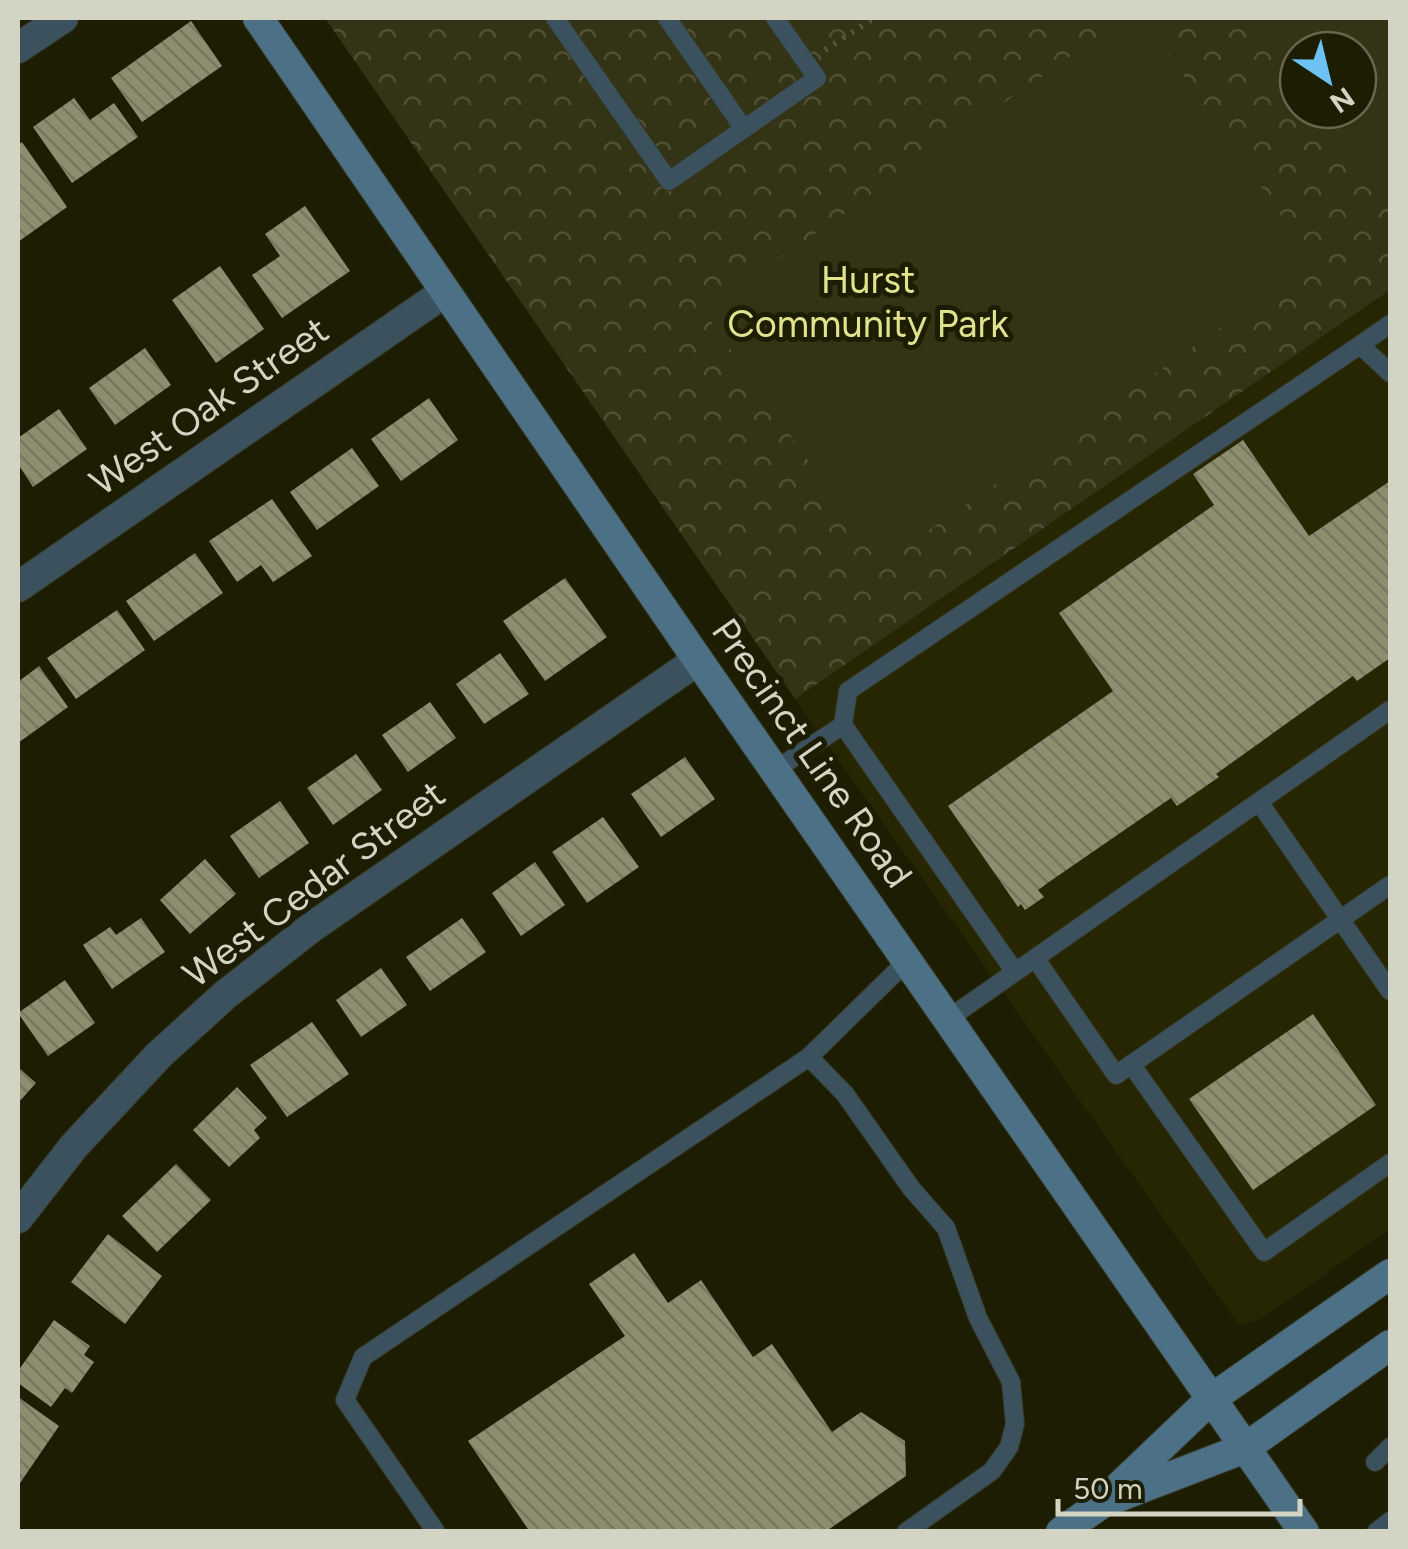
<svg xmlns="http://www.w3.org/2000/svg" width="1408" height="1549" viewBox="0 0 1408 1549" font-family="Figtree,sans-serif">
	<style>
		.built { fill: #262603 }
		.forest { fill: url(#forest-crowns); fill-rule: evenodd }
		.garden { fill: #333416 }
		.building { fill: url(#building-back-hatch) }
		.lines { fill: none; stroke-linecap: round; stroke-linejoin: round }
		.lane-casing { stroke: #36371e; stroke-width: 20 }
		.street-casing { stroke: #36371e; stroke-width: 32 }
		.secondary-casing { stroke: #36371e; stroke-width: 32 }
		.path { stroke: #575841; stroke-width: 6; stroke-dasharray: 2.5 8; stroke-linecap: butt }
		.lane { stroke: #3b515e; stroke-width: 18 }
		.street { stroke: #3b515e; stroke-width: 30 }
		.secondary { stroke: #4c7085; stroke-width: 30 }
		.labels { text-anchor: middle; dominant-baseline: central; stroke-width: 10; stroke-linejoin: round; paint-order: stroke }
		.park-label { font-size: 38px; fill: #e0e28e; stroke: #1c1d03 }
		.street-label { font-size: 38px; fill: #d3d4c4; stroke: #1c1d03 }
	</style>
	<defs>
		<pattern id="forest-crowns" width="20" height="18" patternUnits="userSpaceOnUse" patternTransform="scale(2.5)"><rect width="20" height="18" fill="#333416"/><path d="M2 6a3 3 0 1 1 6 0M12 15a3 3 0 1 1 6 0" fill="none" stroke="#505036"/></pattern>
		<pattern id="building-back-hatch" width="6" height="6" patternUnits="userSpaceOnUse" patternTransform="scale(2.5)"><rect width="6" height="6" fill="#8d8e70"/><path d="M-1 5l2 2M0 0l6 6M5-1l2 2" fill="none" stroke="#767760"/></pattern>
	</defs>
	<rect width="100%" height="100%" fill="#1c1d03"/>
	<path class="built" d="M 1390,290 L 1390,1229 L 1261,1319 L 1239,1325 L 795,699 Z"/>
	<path class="forest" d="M 325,18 L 1390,18 L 1390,290 L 795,699 ZM 1298,50 L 1358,50 L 1358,110 L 1298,110 Z"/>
	<path class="garden" d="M 1126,18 L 1143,18 L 1314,263 L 880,564 L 704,311 Z
		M 1253,18 L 1390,18 L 1390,205 L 1386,208 L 1318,110 L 1358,110 L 1358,50 L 1298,50 L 1298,82 Z"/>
	<path class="building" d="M 191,21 L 222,66 L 142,122 L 111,78 Z
		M 74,98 L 90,120 L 114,103 L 138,137 L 72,183 L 33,127 Z
		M 22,142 L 67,207 L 18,242 L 18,145 Z
		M 305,206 L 350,271 L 282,318 L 252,275 L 280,256 L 265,234 Z
		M 220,266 L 264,329 L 216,363 L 172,300 Z
		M 145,348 L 171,385 L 115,425 L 89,388 Z
		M 429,398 L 458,440 L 401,481 L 371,439 Z
		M 59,409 L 87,449 L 33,487 L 18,464 L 18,438 Z
		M 1243,440 L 1309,536 L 1390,481 L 1390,658 L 1357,681 L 1353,676 L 1216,774 L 1219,777 L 1177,806 L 1171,798 L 1049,882 L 1038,890 L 1044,897 L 1025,910 L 1021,904 L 1018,907 L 948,806 L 1113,691 L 1059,613 L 1214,505 L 1193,474 Z
		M 352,448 L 379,486 L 317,530 L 290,492 Z
		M 272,499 L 312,556 L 273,582 L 261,565 L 237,582 L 209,541 Z
		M 195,553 L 223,593 L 154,641 L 126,601 Z
		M 565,578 L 607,637 L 545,681 L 503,621 Z
		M 117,610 L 145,650 L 76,699 L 47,658 Z
		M 500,653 L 529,694 L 484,724 L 456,684 Z
		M 39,666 L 68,707 L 18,743 L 18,682 Z
		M 430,702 L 456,738 L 408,772 L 382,735 Z
		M 356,754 L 382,790 L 333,825 L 307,788 Z
		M 685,757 L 715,799 L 661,837 L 631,794 Z
		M 280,801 L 309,843 L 259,878 L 230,836 Z
		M 603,817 L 639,867 L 587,903 L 552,852 Z
		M 205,859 L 236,894 L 190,934 L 160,900 Z
		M 535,862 L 565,905 L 521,936 L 492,893 Z
		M 141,918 L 165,952 L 112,989 L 83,945 L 110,927 L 116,935 Z
		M 462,918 L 486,952 L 430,991 L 406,957 Z
		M 381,968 L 407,1005 L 361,1037 L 336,1000 Z
		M 65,980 L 95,1023 L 48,1056 L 18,1013 Z
		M 1313,1014 L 1376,1105 L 1253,1190 L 1189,1099 Z
		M 312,1022 L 349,1074 L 287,1117 L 250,1065 Z
		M 18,1067 L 36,1083 L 18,1103 Z
		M 237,1087 L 267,1118 L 254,1130 L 260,1138 L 229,1167 L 193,1130 Z
		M 176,1164 L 211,1200 L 157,1252 L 122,1216 Z
		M 108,1234 L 162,1276 L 125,1324 L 71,1282 Z
		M 634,1253 L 668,1303 L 701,1280 L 753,1357 L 772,1344 L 832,1432 L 861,1412 L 905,1441 L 906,1476 L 825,1532 L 530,1532 L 468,1441 L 625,1336 L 589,1284 Z
		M 54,1320 L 90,1346 L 84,1355 L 94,1362 L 72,1393 L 65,1388 L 51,1407 L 18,1383 L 18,1371 Z
		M 18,1397 L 59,1426 L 18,1486 Z"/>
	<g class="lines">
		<g class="lane-casing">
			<path id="lane" d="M 555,18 L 669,181 L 817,78 L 775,18
				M 667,18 L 744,129
				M 1360,345 L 1390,324
				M 843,725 L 848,691 L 1360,345 L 1390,373
				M 775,770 L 843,725 L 1015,972
				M 1259,802 L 1390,991
				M 1035,958 L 1116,1075 L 1390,885
				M 948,1019 L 1390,710
				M 809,1057 L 845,1094 L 911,1188 L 946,1228 L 978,1318 L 1011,1382 L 1015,1424 L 1009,1447 L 992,1471 L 906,1532
				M 1131,1064 L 1264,1252 L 1390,1163
				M 1375,1462 L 1390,1447
				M 436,1532 L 345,1400 L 363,1357 L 809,1057 L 907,961
				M 1376,1532 L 1390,1521"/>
		</g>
		<g class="street-casing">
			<path id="street" d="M 18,48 L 63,18
				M 18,587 L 445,292
				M 18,1218 L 74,1146 L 159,1055 L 225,995 L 312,927 L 698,660"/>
		</g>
		<g class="secondary-casing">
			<path id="secondary" d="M 258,18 L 698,660 L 1304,1532
				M 1118,1497 L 1245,1448 L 1390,1345
				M 1061,1532 L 1101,1504 L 1211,1399 L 1390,1274"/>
		</g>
		<path class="path" d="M 825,50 L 874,18"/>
		<use href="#lane" class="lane"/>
		<use href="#street" class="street"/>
		<use href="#secondary" class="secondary"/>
	</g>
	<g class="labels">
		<g class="park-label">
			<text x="868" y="280">Hurst<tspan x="868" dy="44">Community Park</tspan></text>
		</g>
		<g class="street-label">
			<text transform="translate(209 406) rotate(-35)">West Oak Street</text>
			<text transform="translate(812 753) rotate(55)">Precinct Line Road</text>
			<text transform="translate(314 884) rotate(-37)">West Cedar Street</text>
		</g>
	</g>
	<rect width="1408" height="1549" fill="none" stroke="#d3d4c4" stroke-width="40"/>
	<g transform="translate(1328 80) rotate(145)"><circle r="48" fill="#1c1d03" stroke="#656650" stroke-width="2.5"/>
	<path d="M0-8L18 38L0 25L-18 38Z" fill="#6dc2f3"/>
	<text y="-15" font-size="28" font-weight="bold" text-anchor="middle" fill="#d3d4c4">N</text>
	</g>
	<path d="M1058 1499v15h242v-15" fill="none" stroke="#d3d4c4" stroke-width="5"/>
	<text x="1073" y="1499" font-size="30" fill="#d3d4c4" stroke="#1c1d03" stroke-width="8" paint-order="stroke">50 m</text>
</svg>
